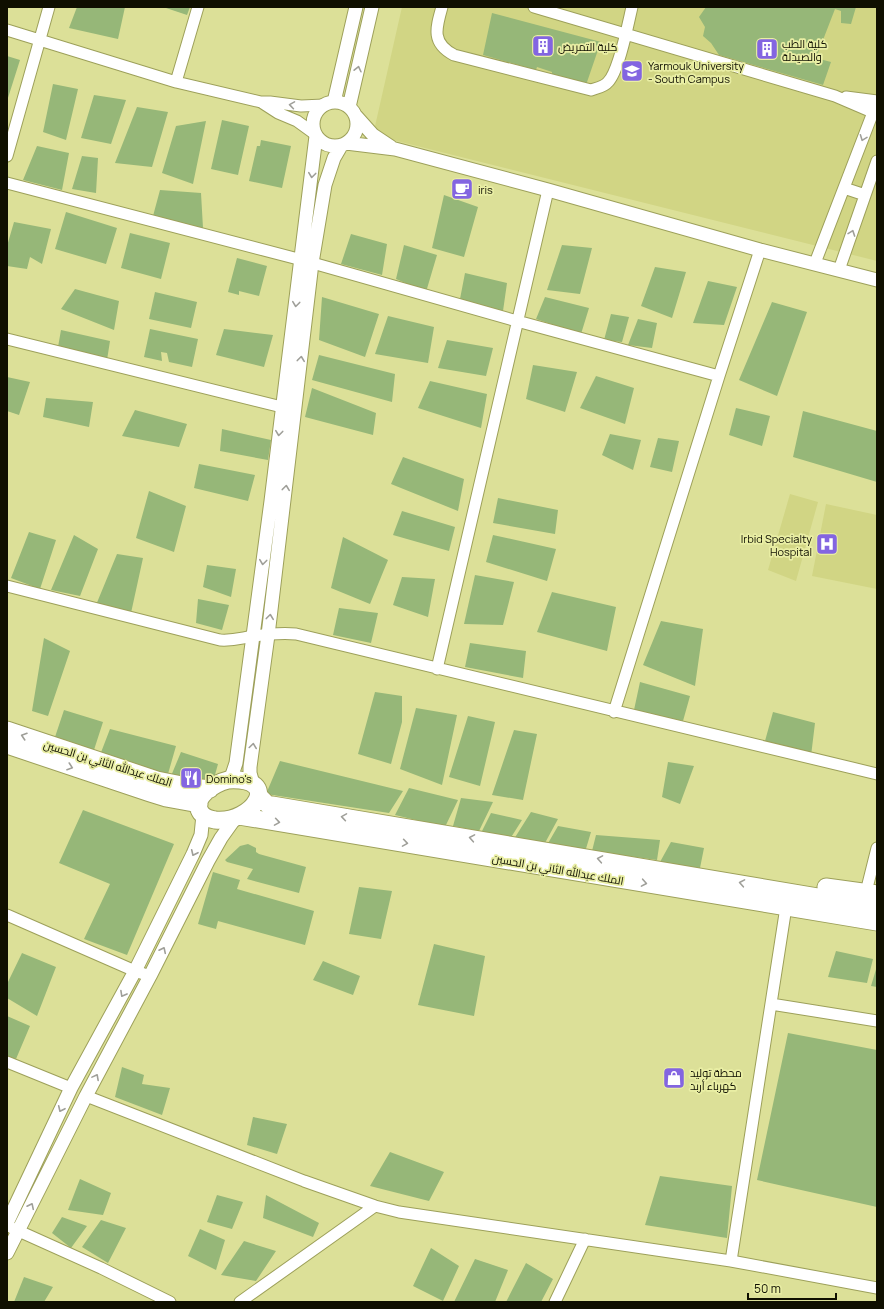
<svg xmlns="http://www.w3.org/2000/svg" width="884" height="1309" viewBox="0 0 884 1309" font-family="Manrope,Cairo,sans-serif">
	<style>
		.built { fill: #d1d584 }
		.building { fill: #96b778 }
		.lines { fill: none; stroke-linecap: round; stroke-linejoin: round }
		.minor-casing { stroke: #9da05a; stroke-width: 13 }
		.tertiary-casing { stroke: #9da05a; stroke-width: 15 }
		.primary-casing { stroke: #9da05a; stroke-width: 19 }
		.minor { stroke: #fff; stroke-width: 11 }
		.tertiary { stroke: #fff; stroke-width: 13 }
		.primary { stroke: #fff; stroke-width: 17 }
		.oneway { stroke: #9f9f99 }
		.labels { text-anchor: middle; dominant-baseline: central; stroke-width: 3.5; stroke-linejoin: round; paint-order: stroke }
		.poi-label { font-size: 11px; fill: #0f0f00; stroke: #e9eea4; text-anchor: start }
		.street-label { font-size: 11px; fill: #0f0f00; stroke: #e9eea4 }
	</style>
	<rect width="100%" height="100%" fill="#dce098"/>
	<path class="built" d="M 402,7 L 877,7 L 877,261 L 373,135 Z
		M 790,494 L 818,502 L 796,581 L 768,570 Z
		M 826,504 L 877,515 L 877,589 L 812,576 Z"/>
	<path class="building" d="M 77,7 L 125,7 L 118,39 L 69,28 Z
		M 163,7 L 190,7 L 187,15 Z
		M 706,7 L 856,7 L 851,24 L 841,23 L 841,11 L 835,9 L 816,58 L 831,62 L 823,85 L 719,55 L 711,43 L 703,36 L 705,27 L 699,17 Z
		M 492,13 L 601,42 L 601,51 L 598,50 L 586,85 L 552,75 L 552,72 L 537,67 L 536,70 L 483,55 Z
		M 7,56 L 20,60 L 7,101 Z
		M 53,84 L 78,89 L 66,140 L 43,132 Z
		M 94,95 L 126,100 L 111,144 L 81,138 Z
		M 137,107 L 168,112 L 152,167 L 115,163 Z
		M 222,120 L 249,126 L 238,175 L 211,169 Z
		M 206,121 L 193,184 L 162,173 L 176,126 Z
		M 261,140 L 291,146 L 282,188 L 249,181 L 257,146 L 260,146 Z
		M 37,146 L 69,153 L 62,190 L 23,180 Z
		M 82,156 L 98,158 L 96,193 L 72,189 Z
		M 160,190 L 201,193 L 203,228 L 153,216 Z
		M 444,195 L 478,207 L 464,257 L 432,248 Z
		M 66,212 L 117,228 L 106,264 L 55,249 Z
		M 14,222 L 51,229 L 42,264 L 30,257 L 27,269 L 7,266 L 7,246 Z
		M 130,233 L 170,243 L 161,279 L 121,268 Z
		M 351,234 L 387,244 L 382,275 L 341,264 Z
		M 404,245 L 437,255 L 426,292 L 396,279 Z
		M 562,245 L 592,248 L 580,294 L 547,290 Z
		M 237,258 L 267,266 L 259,296 L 239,291 L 239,295 L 228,292 Z
		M 655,267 L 686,272 L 672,318 L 641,306 Z
		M 465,273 L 507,283 L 503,311 L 460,299 Z
		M 708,281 L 737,287 L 724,325 L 693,323 Z
		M 75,289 L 119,301 L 114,330 L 61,309 Z
		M 155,292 L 197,302 L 191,328 L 149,319 Z
		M 322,297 L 379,314 L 365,357 L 319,340 Z
		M 545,297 L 589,308 L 581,334 L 536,319 Z
		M 772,302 L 807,312 L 777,396 L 739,380 Z
		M 611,314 L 629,317 L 622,342 L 604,340 Z
		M 388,316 L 434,327 L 428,363 L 375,354 Z
		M 638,319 L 657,323 L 652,348 L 628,345 Z
		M 150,329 L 198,339 L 192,367 L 169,362 L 167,353 L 161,352 L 162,361 L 144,357 Z
		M 224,329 L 273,335 L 264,367 L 216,355 Z
		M 61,330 L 110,341 L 107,360 L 58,347 Z
		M 447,340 L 493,348 L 486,376 L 438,368 Z
		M 319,355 L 395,374 L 392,402 L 312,380 Z
		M 533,365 L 577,372 L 565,412 L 526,399 Z
		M 596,376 L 634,388 L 625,424 L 580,408 Z
		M 7,377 L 30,382 L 19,415 L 7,411 Z
		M 430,381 L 487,394 L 481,428 L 418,408 Z
		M 312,388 L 376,413 L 373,435 L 305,417 Z
		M 46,398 L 93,402 L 89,427 L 43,417 Z
		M 736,408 L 770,416 L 762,446 L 729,435 Z
		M 135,410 L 187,424 L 179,447 L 122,436 Z
		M 803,411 L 877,431 L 877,482 L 793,457 Z
		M 222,429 L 271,440 L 268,460 L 220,451 Z
		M 610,434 L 641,440 L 633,470 L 602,455 Z
		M 658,438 L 679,441 L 672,472 L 650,467 Z
		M 403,457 L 464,479 L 458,511 L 391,484 Z
		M 199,464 L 255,475 L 248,501 L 194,488 Z
		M 149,491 L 186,506 L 174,552 L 136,538 Z
		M 498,498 L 558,510 L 555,534 L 493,523 Z
		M 402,511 L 455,527 L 449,551 L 393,535 Z
		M 29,532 L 56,540 L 40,589 L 11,578 Z
		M 74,535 L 98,549 L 80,596 L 51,590 Z
		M 493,535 L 556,549 L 547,581 L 486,562 Z
		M 343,537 L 388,560 L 370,604 L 331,588 Z
		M 117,554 L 143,558 L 131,613 L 96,605 Z
		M 207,565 L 236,569 L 231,597 L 203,587 Z
		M 475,575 L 514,582 L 503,625 L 464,624 Z
		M 402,577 L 435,579 L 428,617 L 393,605 Z
		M 552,592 L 616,607 L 607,651 L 537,632 Z
		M 198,599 L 229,605 L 222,630 L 196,623 Z
		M 339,608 L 378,613 L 371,643 L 333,635 Z
		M 661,621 L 703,629 L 695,686 L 643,665 Z
		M 44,638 L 70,651 L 48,716 L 32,711 Z
		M 470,643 L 526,651 L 523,678 L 465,667 Z
		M 640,682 L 690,696 L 683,721 L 634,710 Z
		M 375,692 L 402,696 L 402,722 L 391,764 L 358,754 Z
		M 416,708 L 457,715 L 442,785 L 400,769 Z
		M 64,710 L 103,722 L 93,753 L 54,740 Z
		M 773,712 L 815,723 L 811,756 L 765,741 Z
		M 468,716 L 495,722 L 480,786 L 449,777 Z
		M 110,729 L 176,746 L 168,774 L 100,755 Z
		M 514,730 L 537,734 L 523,800 L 492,795 Z
		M 181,752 L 218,764 L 213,782 L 171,776 Z
		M 280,761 L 403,791 L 389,813 L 266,794 Z
		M 668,762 L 694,766 L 680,804 L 662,797 Z
		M 409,788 L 458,800 L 445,827 L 395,815 Z
		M 461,798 L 493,802 L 479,831 L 453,826 Z
		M 83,810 L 174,844 L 127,955 L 84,939 L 110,884 L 59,863 Z
		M 531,812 L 558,819 L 545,843 L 514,839 Z
		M 491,813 L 522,820 L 510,839 L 481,833 Z
		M 558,826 L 591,832 L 585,852 L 547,845 Z
		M 596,835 L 660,840 L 657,860 L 592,851 Z
		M 671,842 L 704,848 L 700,868 L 660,862 Z
		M 248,844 L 256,848 L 256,852 L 259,854 L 306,867 L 299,893 L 247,879 L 253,869 L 227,862 L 225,860 L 240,846 Z
		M 213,872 L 240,880 L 237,889 L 314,911 L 305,945 L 218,921 L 216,929 L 198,924 Z
		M 359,887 L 392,891 L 381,939 L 349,934 Z
		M 434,944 L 485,956 L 474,1016 L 418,1005 Z
		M 836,951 L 873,959 L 867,983 L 828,977 Z
		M 22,953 L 56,967 L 37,1016 L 7,998 L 7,984 Z
		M 323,961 L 360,976 L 353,995 L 313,980 Z
		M 877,966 L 877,987 L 871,986 Z
		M 7,1016 L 30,1026 L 16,1059 L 7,1056 Z
		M 788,1033 L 877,1050 L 877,1207 L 757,1180 Z
		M 122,1067 L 144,1075 L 142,1084 L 170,1088 L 162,1115 L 115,1097 Z
		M 253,1117 L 287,1124 L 277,1154 L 247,1145 Z
		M 390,1152 L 444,1172 L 429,1201 L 370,1186 Z
		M 660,1176 L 732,1186 L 727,1238 L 645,1225 Z
		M 80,1179 L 111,1193 L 103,1215 L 68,1210 Z
		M 217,1195 L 243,1202 L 232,1229 L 207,1222 Z
		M 266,1195 L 319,1223 L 313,1237 L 263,1218 Z
		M 62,1217 L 87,1226 L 71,1248 L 52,1233 Z
		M 101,1220 L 126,1228 L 108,1263 L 82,1247 Z
		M 200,1229 L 225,1240 L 216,1270 L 188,1256 Z
		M 244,1241 L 276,1251 L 256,1281 L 221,1275 Z
		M 431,1248 L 459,1266 L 443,1301 L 413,1286 Z
		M 475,1259 L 508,1270 L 495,1302 L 454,1302 Z
		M 526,1263 L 553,1279 L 541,1302 L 506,1302 Z
		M 24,1277 L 53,1287 L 44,1302 L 14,1302 Z"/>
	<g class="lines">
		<g class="minor-casing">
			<path id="minor" d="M 442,7 C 436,28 431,43 454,55 L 591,90 C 597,88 604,87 608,82 C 619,71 628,24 632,7
				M 534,7 L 835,96 L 877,114
				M 7,30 L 176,82 L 261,102 L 270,102 L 301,106 L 324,105
				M 176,82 L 198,7
				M 846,97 L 877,101
				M 261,102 L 278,113 L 297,121 L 315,134
				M 7,156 L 49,7
				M 7,183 L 302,260 L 517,321 L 719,376
				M 844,188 L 865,195
				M 815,263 L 877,102
				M 839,270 L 877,161
				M 7,339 L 290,409
				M 7,586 L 220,640 C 234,641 241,638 254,636 C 268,634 282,633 296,634 L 877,774
				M 437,669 L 548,190
				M 614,712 L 719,376 L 760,250
				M 866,892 L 877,848
				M 7,915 L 135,971 L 150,976
				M 771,1004 L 877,1021
				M 7,1062 L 71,1088
				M 86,1096 L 304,1181 L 375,1206 L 399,1212 L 731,1261 L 877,1288
				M 12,1228 L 101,1268 L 170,1302
				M 731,1261 L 786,907
				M 240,1302 L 375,1206
				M 555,1302 L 585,1239"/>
		</g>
		<g class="tertiary-casing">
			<path id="tertiary" d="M 334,102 L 356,7
				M313 124a22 22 0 1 1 44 0a22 22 0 1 1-44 0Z
				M 349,107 L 372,7
				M 356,116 L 373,135 L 391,147
				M 346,143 L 395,149 L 548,190 L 760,250 L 877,280
				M 228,780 L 232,775 L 236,763 L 271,501 L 316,136
				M 253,784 L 250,773 L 250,767 L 268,635 L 312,263 L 325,185 L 334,158 L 341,146
				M 7,1223 L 71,1088 L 135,971 L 193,854 L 201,835 L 203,815
				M 7,1253 L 86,1096 L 150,976 L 208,861 L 221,838 L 236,817"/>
		</g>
		<g class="primary-casing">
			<path id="primary" d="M 7,730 L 157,780 L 192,787 L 210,789
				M 7,745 L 150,793 L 166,798 L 199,804
				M 228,780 C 284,777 253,824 215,820 C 209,819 204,817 201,813 C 190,797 216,783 228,780 Z
				M 259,796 L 267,804 L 272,805 L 877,907
				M 239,816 L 877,922
				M 826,887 L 877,894"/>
		</g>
		<use href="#minor" class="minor"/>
		<use href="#tertiary" class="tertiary"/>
		<use href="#primary" class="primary"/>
	</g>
	<defs><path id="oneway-chevron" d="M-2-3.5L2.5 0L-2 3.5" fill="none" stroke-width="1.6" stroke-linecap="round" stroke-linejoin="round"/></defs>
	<g class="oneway">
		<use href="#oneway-chevron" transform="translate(358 69) rotate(-77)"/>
		<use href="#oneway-chevron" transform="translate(292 105) rotate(-171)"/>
		<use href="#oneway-chevron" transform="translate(863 138) rotate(111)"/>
		<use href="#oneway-chevron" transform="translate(312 175) rotate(97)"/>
		<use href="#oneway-chevron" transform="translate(852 233) rotate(-70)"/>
		<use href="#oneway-chevron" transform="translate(296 304) rotate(97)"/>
		<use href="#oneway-chevron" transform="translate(301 359) rotate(-83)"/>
		<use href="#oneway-chevron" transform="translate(279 433) rotate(97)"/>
		<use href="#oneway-chevron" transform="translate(286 488) rotate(-83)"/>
		<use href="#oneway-chevron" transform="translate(263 562) rotate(97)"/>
		<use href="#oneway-chevron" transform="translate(270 617) rotate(-83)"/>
		<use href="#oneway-chevron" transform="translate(24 736) rotate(-162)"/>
		<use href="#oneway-chevron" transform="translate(253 746) rotate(-82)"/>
		<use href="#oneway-chevron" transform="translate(70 767) rotate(19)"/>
		<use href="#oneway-chevron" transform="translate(344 817) rotate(-171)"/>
		<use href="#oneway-chevron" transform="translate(277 822) rotate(9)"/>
		<use href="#oneway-chevron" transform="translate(472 838) rotate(-170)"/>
		<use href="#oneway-chevron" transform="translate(405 843) rotate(9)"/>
		<use href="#oneway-chevron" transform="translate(194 853) rotate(115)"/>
		<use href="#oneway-chevron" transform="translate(600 859) rotate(-170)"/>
		<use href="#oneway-chevron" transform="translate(644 883) rotate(10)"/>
		<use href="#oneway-chevron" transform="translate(742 883) rotate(-170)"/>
		<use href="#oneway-chevron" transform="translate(163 950) rotate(-64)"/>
		<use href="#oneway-chevron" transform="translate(123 994) rotate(119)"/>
		<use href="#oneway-chevron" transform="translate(96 1077) rotate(-62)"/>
		<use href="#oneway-chevron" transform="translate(61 1109) rotate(115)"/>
		<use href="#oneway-chevron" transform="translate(31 1206) rotate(-64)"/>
	</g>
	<defs>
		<g id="building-square" transform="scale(1.15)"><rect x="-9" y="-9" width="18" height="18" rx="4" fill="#8365e1" stroke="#e9eea4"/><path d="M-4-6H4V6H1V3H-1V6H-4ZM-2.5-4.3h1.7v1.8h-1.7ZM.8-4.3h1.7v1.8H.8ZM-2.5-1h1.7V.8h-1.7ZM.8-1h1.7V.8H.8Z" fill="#fff"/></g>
		<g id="university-square" transform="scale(1.15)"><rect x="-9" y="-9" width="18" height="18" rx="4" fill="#8365e1" stroke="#e9eea4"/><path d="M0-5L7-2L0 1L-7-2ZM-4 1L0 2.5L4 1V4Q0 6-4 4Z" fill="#fff"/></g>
		<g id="cafe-square" transform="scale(1.15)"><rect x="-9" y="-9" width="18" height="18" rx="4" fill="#8365e1" stroke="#e9eea4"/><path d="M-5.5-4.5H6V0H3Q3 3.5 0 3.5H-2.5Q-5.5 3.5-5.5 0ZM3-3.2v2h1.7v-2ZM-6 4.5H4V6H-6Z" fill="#fff"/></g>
		<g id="hospital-square" transform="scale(1.15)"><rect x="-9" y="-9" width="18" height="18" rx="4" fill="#8365e1" stroke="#e9eea4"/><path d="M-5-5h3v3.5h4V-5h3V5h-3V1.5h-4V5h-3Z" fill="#fff"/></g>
		<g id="restaurant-square" transform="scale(1.15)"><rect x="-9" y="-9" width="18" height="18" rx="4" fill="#8365e1" stroke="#e9eea4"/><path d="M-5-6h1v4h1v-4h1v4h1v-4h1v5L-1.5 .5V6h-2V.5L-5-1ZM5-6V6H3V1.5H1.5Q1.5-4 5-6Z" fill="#fff"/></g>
		<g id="shop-square" transform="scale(1.15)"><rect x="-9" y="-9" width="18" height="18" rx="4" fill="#8365e1" stroke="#e9eea4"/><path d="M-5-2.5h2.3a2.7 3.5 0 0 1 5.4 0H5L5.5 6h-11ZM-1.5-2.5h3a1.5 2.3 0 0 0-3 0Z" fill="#fff"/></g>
	</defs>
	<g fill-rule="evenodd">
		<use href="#building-square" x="543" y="46"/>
		<use href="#building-square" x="767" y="49"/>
		<use href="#university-square" x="632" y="71"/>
		<use href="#cafe-square" x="462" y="189"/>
		<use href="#hospital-square" x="827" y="544"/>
		<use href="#restaurant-square" x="191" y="778"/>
		<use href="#shop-square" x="674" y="1078"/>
	</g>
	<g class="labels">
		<g class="poi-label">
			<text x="782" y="43">كلية الطب<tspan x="782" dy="13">والصيدلة</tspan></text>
			<text x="558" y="46">كلية التمريض</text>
			<text x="648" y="65">Yarmouk University<tspan x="648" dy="13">- South Campus</tspan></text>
			<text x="478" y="189">iris</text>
			<text x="812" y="538" text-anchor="end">Irbid Specialty<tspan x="812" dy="13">Hospital</tspan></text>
			<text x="206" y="778">Domino's</text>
			<text x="690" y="1072">محطة توليد<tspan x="690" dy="13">كهرباء أربد</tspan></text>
		</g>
		<g class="street-label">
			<text transform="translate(108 763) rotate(17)">الملك عبدالله الثاني بن الحسين</text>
			<text transform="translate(558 869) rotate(10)">الملك عبدالله الثاني بن الحسين</text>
		</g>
	</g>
	<rect width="884" height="1309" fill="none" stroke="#0f0f00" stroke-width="16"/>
	<path d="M748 1293v6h88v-6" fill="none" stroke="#0f0f00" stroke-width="2"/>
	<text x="754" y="1293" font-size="12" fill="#0f0f00" stroke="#e9eea4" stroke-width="3" paint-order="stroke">50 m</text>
</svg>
